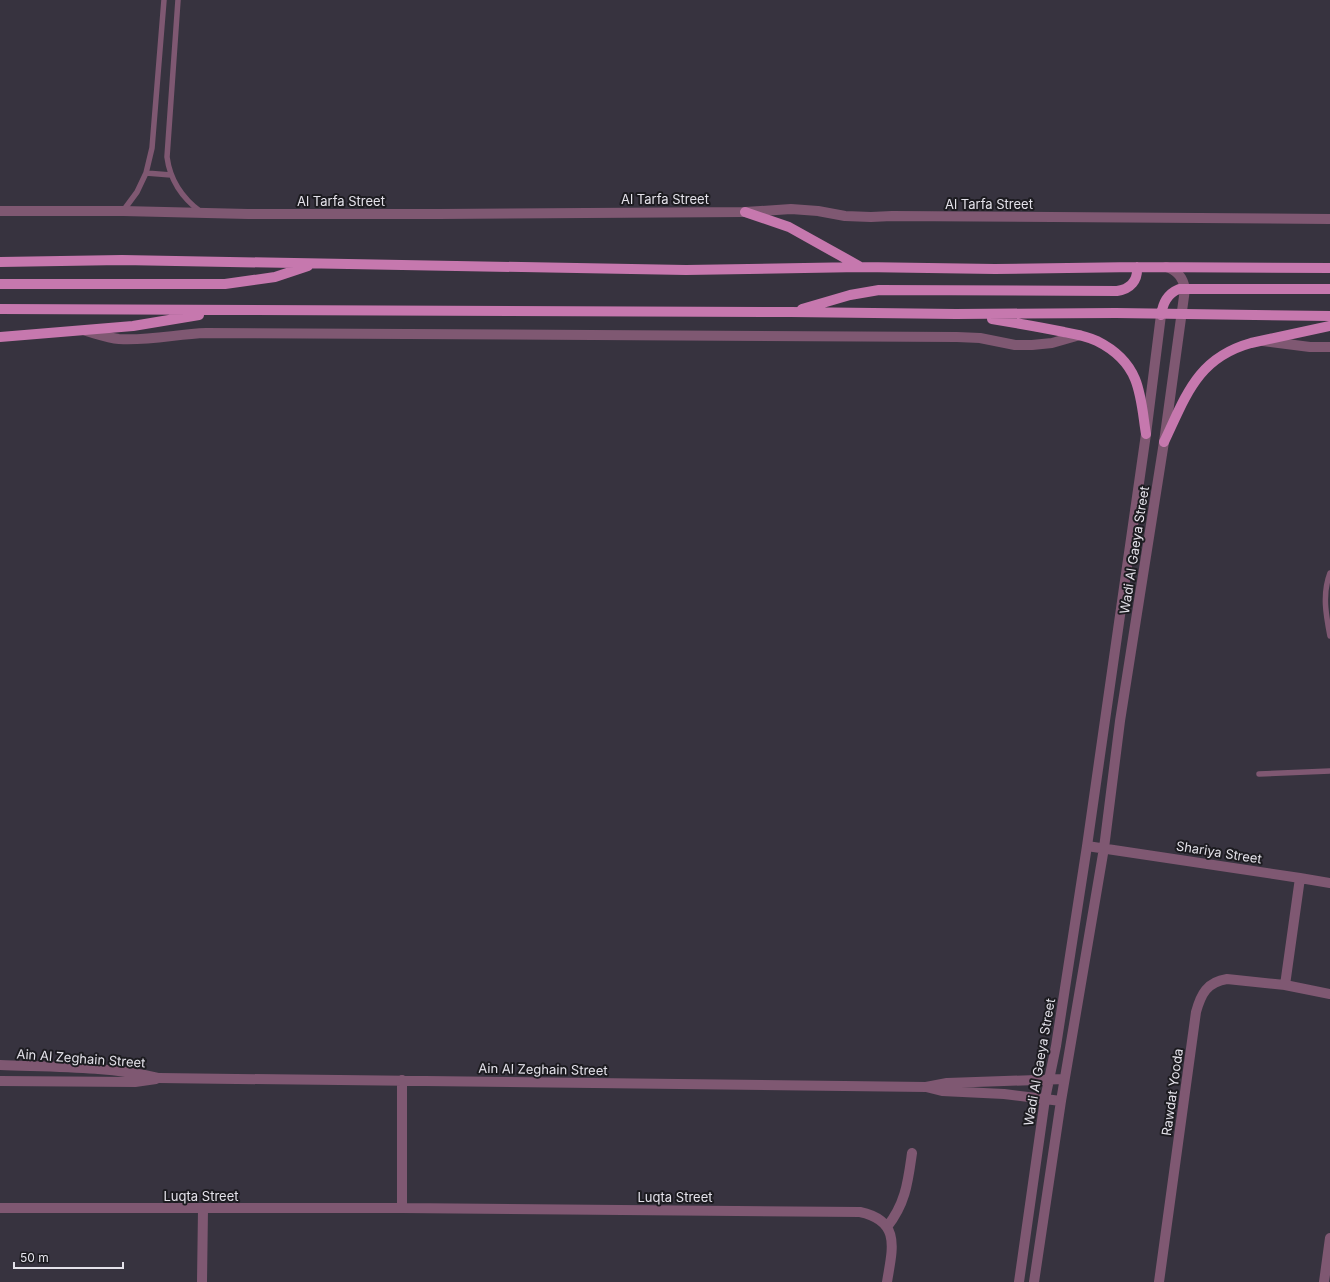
<svg xmlns="http://www.w3.org/2000/svg" width="1330" height="1282" viewBox="0 0 1330 1282" font-family="Inter,sans-serif">
	<style>
		.lines { fill: none; stroke-linecap: round; stroke-linejoin: round }
		.service { stroke: #7f5872; stroke-width: 5.5 }
		.minor { stroke: #7f5872; stroke-width: 10 }
		.primary { stroke: #c678ae; stroke-width: 10 }
		.labels { text-anchor: middle; dominant-baseline: central; stroke-width: 4; stroke-linejoin: round; paint-order: stroke }
		.street-label { font-size: 13px; fill: #e4e2ea; stroke: #1d1c21 }
	</style>
	<rect width="100%" height="100%" fill="#37333f"/>
	<g class="lines">
		<path class="service" d="M 178,0 L 167,157 C 170,180 182,198 201,212
			M 146,173 L 171,175
			M 123,211 L 137,192 L 146,173 L 152,148 L 164,0
			M 1330,573 C 1322,594 1326,615 1330,636
			M 1259,774 L 1330,771"/>
		<path class="minor" d="M 0,211 L 123,211 L 248,214 L 438,214 L 745,212 L 791,209 L 818,211 L 845,216 L 871,217 L 892,216 L 1330,219
			M 86,331 C 97,334 108,338 119,339 C 149,341 177,334 206,333 L 957,337 L 980,338 L 1015,345 L 1032,345 L 1052,343 L 1080,335
			M 1263,341 L 1310,347 L 1330,347
			M 1087,846 L 1300,878 L 1330,883
			M 1285,985 L 1300,878
			M 0,1065 C 53,1067 108,1066 159,1078 L 926,1087 L 947,1083 L 1064,1079
			M 0,1081 L 135,1082 L 156,1079
			M 926,1087 L 942,1091 L 1004,1094 L 1061,1101
			M 0,1208 L 402,1208 L 860,1212 C 902,1221 892,1250 887,1282
			M 402,1208 L 402,1080
			M 887,1227 C 906,1203 908,1181 912,1153
			M 202,1282 L 203,1209
			M 1019,1282 L 1045,1099 L 1056,1046 L 1087,846 L 1146,434 L 1161,315
			M 1034,1282 L 1061,1101 L 1104,848 L 1120,721 L 1164,442 L 1185,289 C 1183,277 1177,270 1166,267
			M 1159,1282 L 1196,1012 C 1201,994 1207,982 1227,979 L 1285,985 L 1330,994
			M 1324,1282 L 1330,1238"/>
		<path class="primary" d="M 745,212 L 789,227 L 859,266
			M 0,262 L 122,260 L 686,270 L 861,267 L 995,269 L 1137,267 L 1330,268
			M 0,284 L 225,284 L 275,277 L 308,266
			M 0,309 L 791,312 L 956,314 L 1116,313 L 1330,316
			M 802,309 L 850,295 L 879,290 L 1117,291 C 1131,289 1138,280 1137,267
			M 1161,315 C 1163,303 1167,294 1179,289 L 1330,289
			M 992,319 C 1016,323 1040,327 1064,332 C 1075,334 1087,336 1097,341 C 1113,349 1128,362 1135,379 C 1142,396 1143,416 1146,434
			M 0,337 L 133,326 L 199,315
			M 1164,442 C 1186,396 1197,358 1251,343 L 1330,326"/>
	</g>
	<g class="labels">
		<g class="street-label">
			<text x="665" y="199">Al Tarfa Street</text>
			<text x="341" y="201">Al Tarfa Street</text>
			<text x="989" y="204">Al Tarfa Street</text>
			<text transform="translate(1134 550) rotate(-81)">Wadi Al Gaeya Street</text>
			<text transform="translate(1219 852) rotate(9)">Shariya Street</text>
			<text transform="translate(81 1058) rotate(4)">Ain Al Zeghain Street</text>
			<text transform="translate(1039 1062) rotate(-80)">Wadi Al Gaeya Street</text>
			<text transform="translate(543 1069) rotate(1)">Ain Al Zeghain Street</text>
			<text transform="translate(1172 1092) rotate(-82)">Rawdat Yooda</text>
			<text x="201" y="1196">Luqta Street</text>
			<text x="675" y="1197">Luqta Street</text>
		</g>
	</g>
	<path d="M14 1262v6h109v-6" fill="none" stroke="#e4e2ea" stroke-width="2"/>
	<text x="20" y="1262" font-size="12" fill="#e4e2ea" stroke="#1d1c21" stroke-width="3" paint-order="stroke">50 m</text>
</svg>
